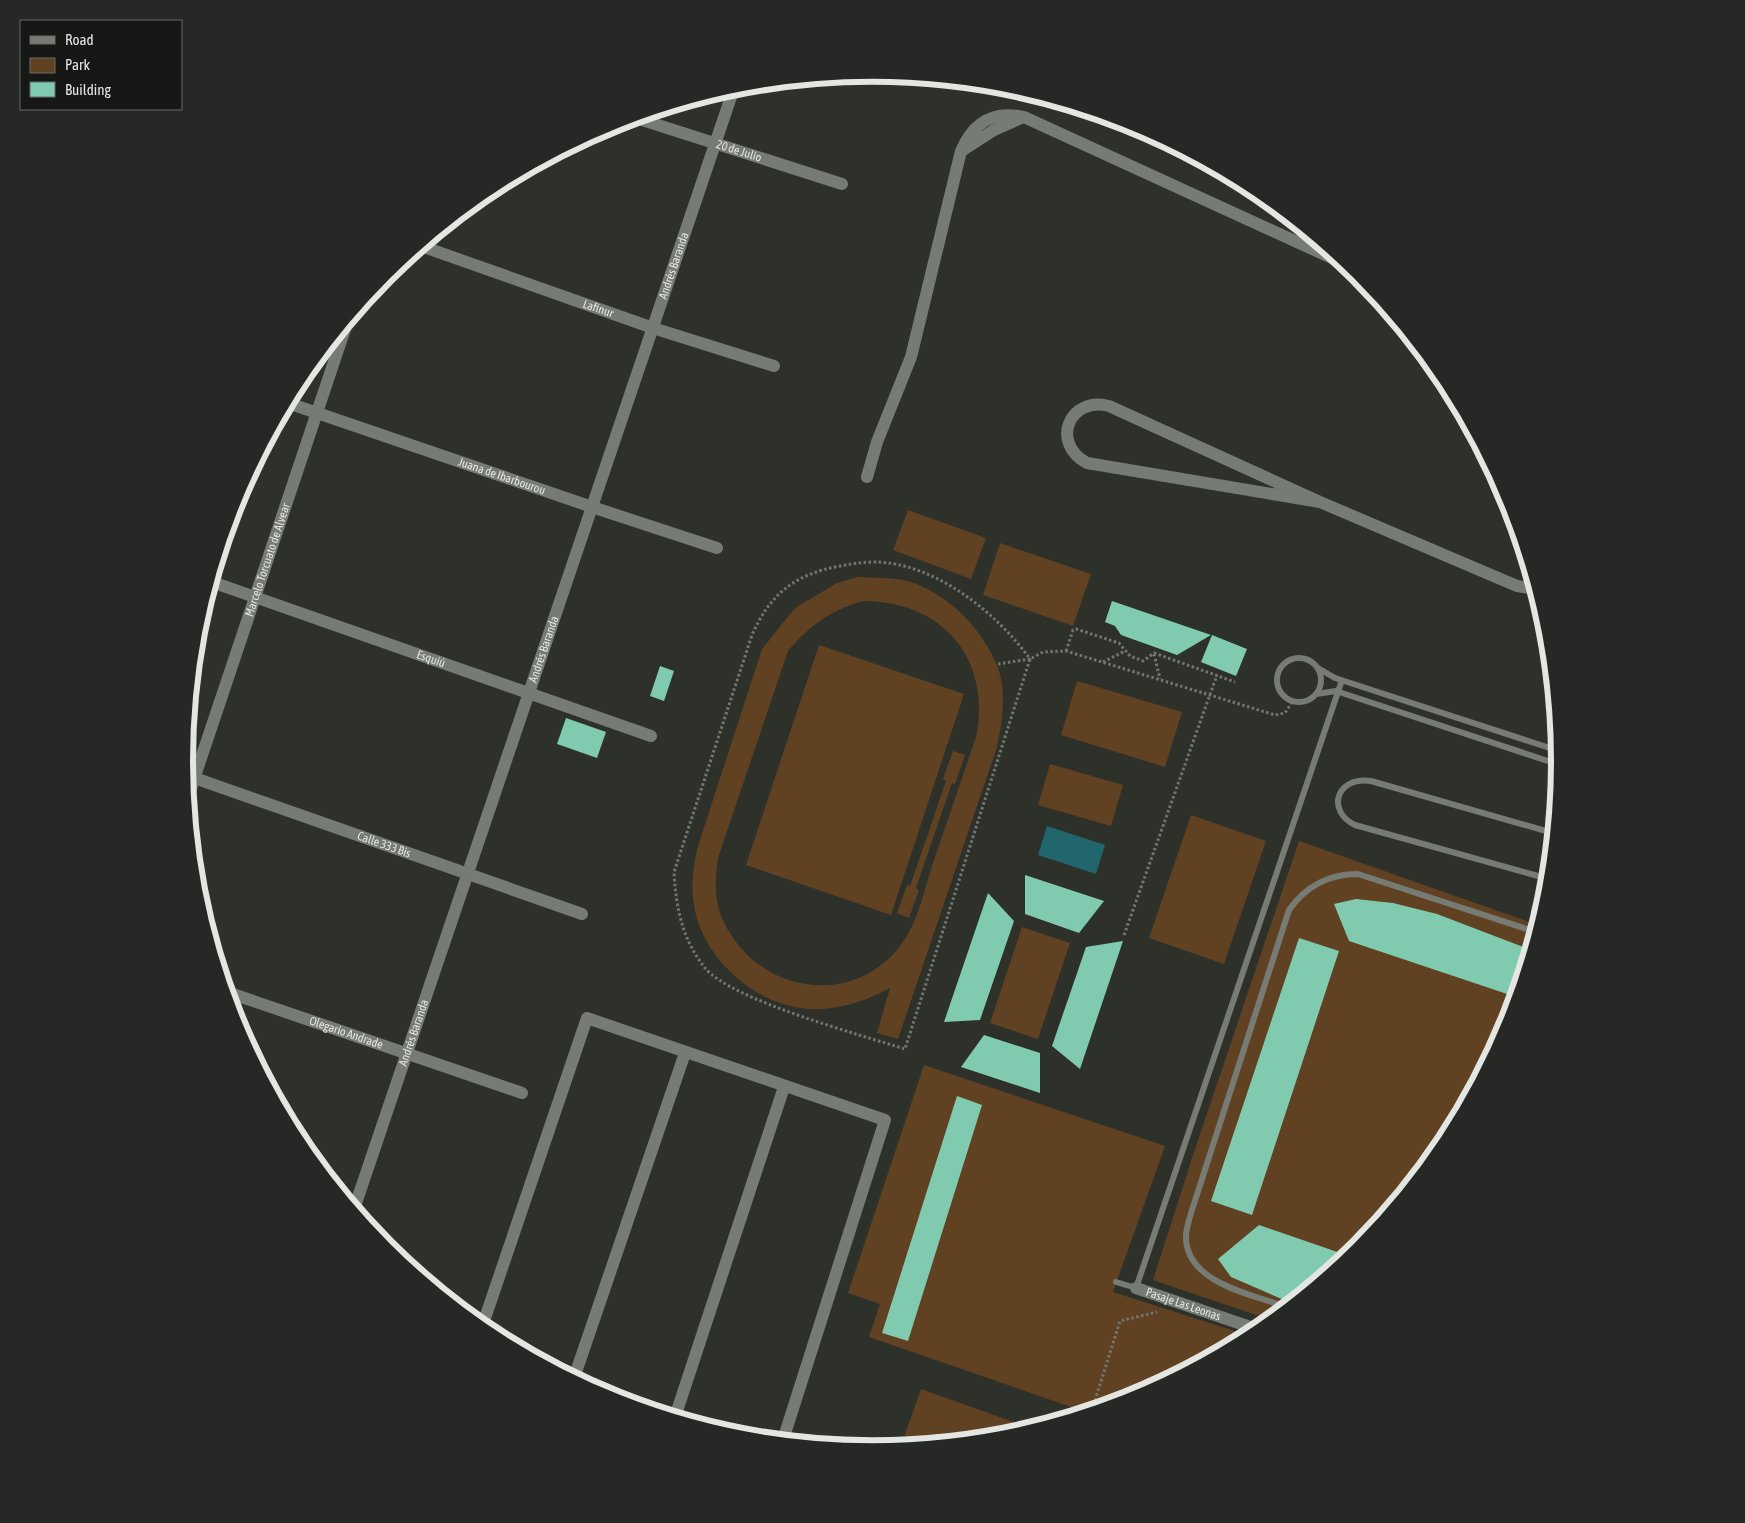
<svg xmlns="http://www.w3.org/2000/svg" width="1745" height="1523" viewBox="0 0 1745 1523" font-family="'Asap Condensed',sans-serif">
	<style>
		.green { fill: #604122; fill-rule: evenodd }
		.water { fill: #22666d }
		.building { fill: #80cbb0 }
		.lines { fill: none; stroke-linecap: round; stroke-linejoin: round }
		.path { stroke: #737670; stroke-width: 3; stroke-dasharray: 2.5 2.5; stroke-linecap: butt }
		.lane { stroke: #767b73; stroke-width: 6 }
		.street { stroke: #767b73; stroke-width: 12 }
		.labels { text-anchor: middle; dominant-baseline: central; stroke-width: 5; stroke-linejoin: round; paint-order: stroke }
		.street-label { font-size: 12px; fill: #e3e6e1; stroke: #161815 }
		.rim { fill: none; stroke: #e3e6e1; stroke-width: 6 }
	</style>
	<rect width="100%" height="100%" fill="#2d312a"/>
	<path class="green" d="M 908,510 L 986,538 L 971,579 L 893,550 Z
		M 1000,543 L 1091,574 L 1073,626 L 983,595 Z
		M 857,577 C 873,578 891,577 907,581 C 947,592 983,629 998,668 C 1007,692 1002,723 997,747 L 898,1039 L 877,1033 L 890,988 C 868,1000 847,1007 822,1009 C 761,1013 698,958 693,898 C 691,881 694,865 697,849 L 762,649 L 795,608 L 837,583 ZM 863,601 C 942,601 992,658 976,737 C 961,781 946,825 931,869 C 923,895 917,924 900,946 C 850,1011 753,991 722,918 C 714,898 715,879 718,858 L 788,651 C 809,626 831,610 863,601 Z
		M 819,645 L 964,694 L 891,915 L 746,865 Z
		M 1077,681 L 1182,712 L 1165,767 L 1061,735 Z
		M 953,751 L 965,755 L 955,784 L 952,783 L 916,888 L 919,890 L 909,918 L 897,913 L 907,885 L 910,886 L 946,781 L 943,779 Z
		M 1050,764 L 1123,785 L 1111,826 L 1038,805 Z
		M 1191,815 L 1266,841 L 1224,964 L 1149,938 Z
		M 1299,841 L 1538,925 L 1508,1025 L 1444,1144 L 1359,1248 L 1271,1320 L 1153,1280 L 1193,1155 Z
		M 1022,927 L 1070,943 L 1038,1039 L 990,1023 Z
		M 924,1065 L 1165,1146 L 1113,1292 L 1250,1336 L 1135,1397 L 1072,1416 L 1074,1408 L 869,1337 L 880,1304 L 848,1293 Z
		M 921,1389 L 1031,1428 L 1030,1429 L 1006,1436 L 901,1446 Z"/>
	<path class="water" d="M 1047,826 L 1105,845 L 1096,874 L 1038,855 Z"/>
	<path class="building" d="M 1112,601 L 1211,635 L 1177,655 L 1121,635 L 1115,626 L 1105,622 Z
		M 1212,635 L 1247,649 L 1236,676 L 1201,662 Z
		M 660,666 L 674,671 L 664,701 L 650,696 Z
		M 566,718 L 606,732 L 597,758 L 557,744 Z
		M 1025,875 L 1104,901 L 1079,933 L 1025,914 Z
		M 988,893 L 1014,921 L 980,1020 L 944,1022 Z
		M 1356,899 L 1393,903 L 1437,914 L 1531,950 L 1516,997 L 1349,941 L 1334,904 Z
		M 1299,938 L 1339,951 L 1252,1215 L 1211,1201 Z
		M 1123,941 L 1080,1069 L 1052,1046 L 1086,947 Z
		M 984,1035 L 1040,1053 L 1040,1093 L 961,1067 Z
		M 957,1096 L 982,1105 L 908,1341 L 882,1333 Z
		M 1259,1225 L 1349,1256 L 1291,1303 L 1231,1277 L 1218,1259 Z"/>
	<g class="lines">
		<path class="path" d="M 1066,651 L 1073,630 L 1076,629 L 1119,643 L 1130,656 L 1143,661 L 1154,653 L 1235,682
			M 1154,654 L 1160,679
			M 1103,662 L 1125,651
			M 998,664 L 1030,659 C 997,613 934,562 874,562 C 862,562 851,564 840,566 C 795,574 770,594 752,635 L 674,872 C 676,908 682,939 705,968 C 731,1000 861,1035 905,1049 L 1030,659 L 1043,652 L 1066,651 L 1275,715 L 1285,713 L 1292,702
			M 1124,935 L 1217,675
			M 1092,1410 L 1120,1321 L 1157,1312"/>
		<path class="lane" d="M1277 680a22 22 0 1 1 44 0a22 22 0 1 1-44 0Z
			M 1318,668 L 1335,678 L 1559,751
			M 1316,694 L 1336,691 L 1560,765
			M 1549,879 L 1355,825 C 1326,811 1336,776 1371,781 L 1553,833
			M 1116,1282 L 1136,1288 L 1342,680
			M 1287,1307 C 1253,1295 1185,1283 1186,1236 C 1186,1229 1189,1221 1191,1213 L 1289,910 C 1306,886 1329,874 1358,874 L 1536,932"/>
		<g class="street">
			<path id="s1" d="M 636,118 L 842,184"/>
			<path d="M 963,150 L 994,130 L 1021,118"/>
			<path id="s2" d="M 421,246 L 653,328 L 774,366"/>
			<path id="s3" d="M 288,403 L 592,507 L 717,548"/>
			<path d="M 867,477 L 877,442 L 911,357 L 961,151 C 973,123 992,110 1024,117 L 1345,264"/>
			<path d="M 1320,502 L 1087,463 C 1050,443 1069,396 1109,406 L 1320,502 L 1517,586 L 1535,589"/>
			<path id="s4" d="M 212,582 L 651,736"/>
			<path id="s5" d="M 186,775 L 582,914"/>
			<path id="s6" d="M 188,797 L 347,323"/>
			<path id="s7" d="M 227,992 L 522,1093"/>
			<path id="s8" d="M 354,1209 L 734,88"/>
			<path id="s9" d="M 1136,1288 L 1259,1330"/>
			<path d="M 482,1327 L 587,1018 L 885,1120 L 783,1440"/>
			<path d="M 574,1378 L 685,1053"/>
			<path d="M 675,1417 L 784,1087"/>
		</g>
	</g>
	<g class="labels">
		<g class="street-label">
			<text stroke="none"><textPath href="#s1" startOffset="108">20 de Julio</textPath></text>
			<text stroke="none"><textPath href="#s8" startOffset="996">Andrés Baranda</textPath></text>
			<text stroke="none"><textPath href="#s2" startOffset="188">Lafinur</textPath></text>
			<text stroke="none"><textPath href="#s3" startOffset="226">Juana de Ibarbourou</textPath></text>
			<text stroke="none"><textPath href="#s6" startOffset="250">Marcelo Torcuato de Alvear</textPath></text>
			<text stroke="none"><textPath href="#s8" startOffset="591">Andrés Baranda</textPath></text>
			<text stroke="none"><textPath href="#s4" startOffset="232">Esquiú</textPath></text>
			<text stroke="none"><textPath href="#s5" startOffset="210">Calle 333 Bis</textPath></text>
			<text stroke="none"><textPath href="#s8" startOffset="186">Andrés Baranda</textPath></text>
			<text stroke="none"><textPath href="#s7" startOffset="126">Olegario Andrade</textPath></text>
			<text stroke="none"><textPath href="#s9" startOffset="50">Pasaje Las Leonas</textPath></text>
		</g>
	</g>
	<path d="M0 0H1745V1523H0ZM193 761a679 679 0 1 1 1358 0a679 679 0 1 1-1358 0Z" fill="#262825" fill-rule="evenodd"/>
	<path class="rim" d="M193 761a679 679 0 1 1 1358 0a679 679 0 1 1-1358 0Z"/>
	<rect x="20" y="20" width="162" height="90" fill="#161815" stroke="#686a67"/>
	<rect x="30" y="36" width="25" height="8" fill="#767b73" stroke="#686a67"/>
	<text x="65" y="45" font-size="15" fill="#e3e6e1">Road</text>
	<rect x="30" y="58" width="25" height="15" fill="#604122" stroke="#686a67"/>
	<text x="65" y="70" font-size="15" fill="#e3e6e1">Park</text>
	<rect x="30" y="82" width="25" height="15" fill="#80cbb0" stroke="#686a67"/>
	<text x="65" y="95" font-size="15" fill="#e3e6e1">Building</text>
</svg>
